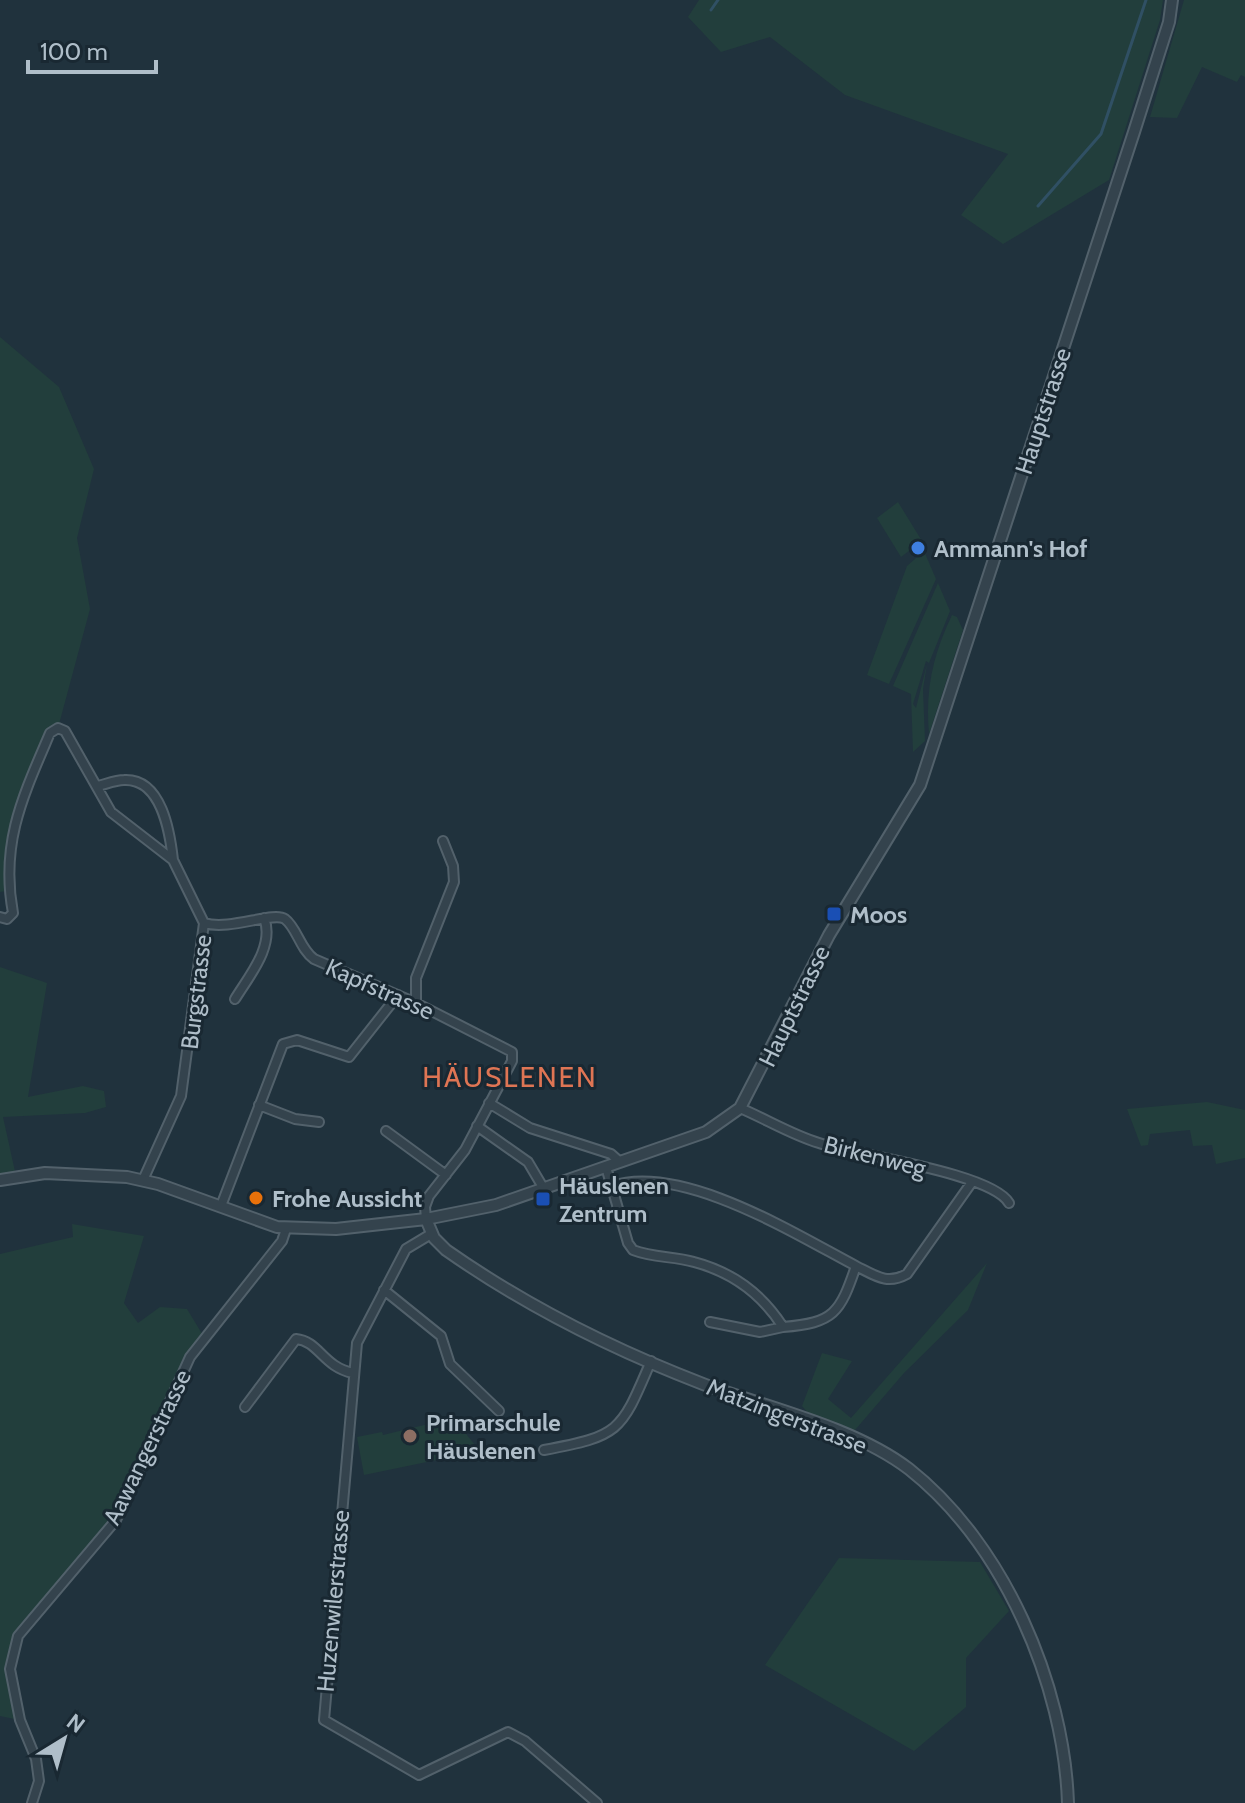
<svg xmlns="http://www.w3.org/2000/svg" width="1245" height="1803" viewBox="0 0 1245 1803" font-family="Cabin,sans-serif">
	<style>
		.green { fill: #223e3c }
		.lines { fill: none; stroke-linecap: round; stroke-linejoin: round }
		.stream { stroke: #305064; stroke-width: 3 }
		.minor-casing { stroke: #52616b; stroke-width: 12 }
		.tertiary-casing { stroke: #52616b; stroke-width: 14 }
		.minor { stroke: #34434d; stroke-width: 8 }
		.tertiary { stroke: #34434d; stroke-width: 10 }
		.shop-dot { fill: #3f7fe0; stroke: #192832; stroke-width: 3 }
		.transit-dot { fill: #1a4fb4; stroke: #192832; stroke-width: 3 }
		.food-dot { fill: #e8710a; stroke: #192832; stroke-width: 3 }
		.education-dot { fill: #8d6e63; stroke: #192832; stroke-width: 3 }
		.labels { text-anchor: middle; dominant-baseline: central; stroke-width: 6; stroke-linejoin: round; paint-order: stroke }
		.street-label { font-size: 24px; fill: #afbec9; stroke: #192832 }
		.poi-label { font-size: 24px; font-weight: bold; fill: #afbec9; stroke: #192832; text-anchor: start }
		.quarter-label { font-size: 28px; letter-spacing: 2px; fill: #df7554; stroke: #192832 }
	</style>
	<rect width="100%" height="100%" fill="#20323d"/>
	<path class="green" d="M 699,0 L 1163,0 L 1160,20 L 1109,180 L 1003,244 L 961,215 L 1008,154 L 845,95 L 770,37 L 721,52 L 688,17 Z
		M 1184,0 L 1245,0 L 1245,77 L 1241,75 L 1237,82 L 1202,67 L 1177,118 L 1150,117 Z
		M 0,337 L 59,387 L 94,469 L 77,538 L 90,609 L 58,728 L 50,734 C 27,786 2,833 7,891 L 0,892 Z
		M 898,502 L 922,541 L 901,557 L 877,518 Z
		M 924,551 L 936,579 L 889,684 L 867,675 L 907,566 Z
		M 938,583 L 950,611 L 929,663 L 926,661 L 913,704 L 916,708 L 927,664 L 923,689 L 925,741 L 913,752 L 911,694 L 893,686 Z
		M 952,615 L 957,617 L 963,630 L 929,734 C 925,689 933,655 952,615 Z
		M 0,967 L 47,983 L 28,1097 L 83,1086 L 104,1091 L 106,1107 L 85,1113 L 3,1117 L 16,1176 L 0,1180 Z
		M 1207,1102 L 1245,1110 L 1245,1158 L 1216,1164 L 1212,1145 L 1193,1146 L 1190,1130 L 1150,1134 L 1148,1145 L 1141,1146 L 1127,1109 Z
		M 72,1224 L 144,1236 L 124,1303 L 138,1323 L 160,1307 L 187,1309 L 204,1337 L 190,1357 L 116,1520 L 18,1636 L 10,1669 L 20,1720 L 0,1716 L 0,1254 L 73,1237 Z
		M 987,1263 L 968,1310 L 904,1373 L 855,1430 L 808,1413 L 802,1406 L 822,1353 L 852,1361 L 828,1399 L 851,1418 Z
		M 453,1418 L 480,1451 L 364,1475 L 357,1437 L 382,1432 L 383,1435 Z
		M 839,1558 L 980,1562 L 1009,1611 L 966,1658 L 966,1707 L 914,1751 L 765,1665 Z"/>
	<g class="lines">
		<path class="stream" d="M 711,10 L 718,0
			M 1038,206 L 1101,134 L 1146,0"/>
		<g class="minor-casing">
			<path id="minor" d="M 98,786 C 106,784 116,780 124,780 C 162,778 170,833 173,860
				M 0,917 L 7,919 L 13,913 C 0,843 23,796 50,733 L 58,728 L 65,731 L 111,812 L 173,860 L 204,923 L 181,1096 L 143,1180
				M 204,923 C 230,931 273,911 285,919 C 297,928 300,949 314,959 L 416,1003 L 512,1052 L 512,1061 L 465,1150 L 429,1196 L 425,1207 L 426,1219
				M 235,999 C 249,976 275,946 264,918
				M 416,1003 L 416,978 L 454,882 L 453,866 L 443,841
				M 489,1103 L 530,1128 L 611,1154 L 620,1162
				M 259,1105 L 295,1119 L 319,1122
				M 740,1108 C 766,1119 792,1135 819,1143 C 856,1155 992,1173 1009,1203
				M 477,1126 L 528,1162 L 544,1189
				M 386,1131 L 446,1175
				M 606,1167 L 628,1243 L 633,1250 C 653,1258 674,1256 694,1262 C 732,1272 762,1294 783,1327 C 834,1323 840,1313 856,1266 C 795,1234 682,1163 612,1186
				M 221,1206 L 283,1044 L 297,1040 L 349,1057 L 398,995
				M 431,1234 L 406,1249 L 357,1343 L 324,1720 L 419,1775 L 508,1732 L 525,1741 L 597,1803
				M 856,1266 C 876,1276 887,1285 907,1274 L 972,1182
				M 384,1290 L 441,1336 L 450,1364 L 499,1411
				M 710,1322 L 760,1332 L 783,1327
				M 245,1407 L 296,1339 C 319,1341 323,1367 353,1373
				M 544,1450 C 621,1436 621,1431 651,1361
				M 32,1803 L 39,1781 L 36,1759 L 20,1720 L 10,1669 L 18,1636 L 116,1520 L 190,1357 L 282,1241 L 286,1229"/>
		</g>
		<g class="tertiary-casing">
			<path id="tertiary" d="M 0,1180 L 45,1173 L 127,1177 L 158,1184 L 277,1227 L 336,1229 L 426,1219 L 496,1205 L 706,1132 L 740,1108 L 829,935 L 920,785 L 1134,132 L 1169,22 L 1172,0
				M 426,1219 L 434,1238 L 446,1250 C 523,1304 614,1350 703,1384 C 768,1408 854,1427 909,1469 C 1004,1544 1064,1684 1068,1803"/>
		</g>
		<use href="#minor" class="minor"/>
		<use href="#tertiary" class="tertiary"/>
	</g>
	<circle class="shop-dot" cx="918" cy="548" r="8"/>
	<g class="transit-dot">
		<rect x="826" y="906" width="16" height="16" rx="4"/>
		<rect x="535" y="1191" width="16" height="16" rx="4"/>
	</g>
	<circle class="food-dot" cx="256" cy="1198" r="8"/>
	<circle class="education-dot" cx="410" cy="1436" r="8"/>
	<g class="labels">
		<g class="street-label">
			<text transform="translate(1043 411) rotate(-72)">Hauptstrasse</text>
			<text transform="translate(380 989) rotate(24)">Kapfstrasse</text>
			<text transform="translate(196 992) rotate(-83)">Burgstrasse</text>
			<text transform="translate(794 1006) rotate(-64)">Hauptstrasse</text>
			<text transform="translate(875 1156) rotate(14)">Birkenweg</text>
			<text transform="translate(787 1416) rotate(21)">Matzingerstrasse</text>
			<text transform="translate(147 1447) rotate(-64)">Aawangerstrasse</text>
			<text transform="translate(333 1601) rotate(-85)">Huzenwilerstrasse</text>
		</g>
		<g class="poi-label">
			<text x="934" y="548">Ammann's Hof</text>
			<text x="850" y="914">Moos</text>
			<text x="559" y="1185">Häuslenen<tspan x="559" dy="28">Zentrum</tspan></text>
			<text x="272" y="1198">Frohe Aussicht</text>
			<text x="426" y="1422">Primarschule<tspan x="426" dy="28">Häuslenen</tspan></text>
		</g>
		<g class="quarter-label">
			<text x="510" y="1077">HÄUSLENEN</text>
		</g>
	</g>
	<g transform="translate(64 1739) rotate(37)" stroke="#192832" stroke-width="6" paint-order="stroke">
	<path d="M0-6L14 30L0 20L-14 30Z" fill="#afbec9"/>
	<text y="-12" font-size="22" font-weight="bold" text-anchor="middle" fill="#afbec9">N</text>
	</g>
	<path d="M28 60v12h128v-12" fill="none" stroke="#afbec9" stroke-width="4"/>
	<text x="40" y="60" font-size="24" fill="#afbec9" stroke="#192832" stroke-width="6" paint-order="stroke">100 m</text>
</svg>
